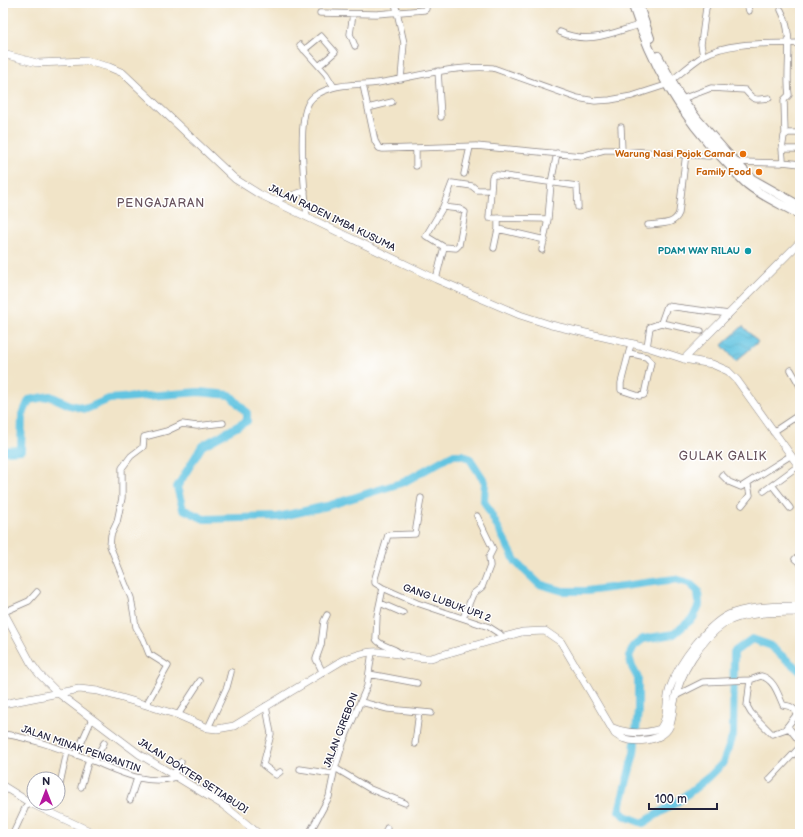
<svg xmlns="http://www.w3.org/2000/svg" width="803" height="837" viewBox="0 0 803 837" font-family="'Balsamiq Sans',sans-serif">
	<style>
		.water { fill: url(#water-waves); stroke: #42738e }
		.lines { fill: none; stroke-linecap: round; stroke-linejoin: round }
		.river { stroke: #62c4e1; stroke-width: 8 }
		.minor-casing { stroke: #8a8382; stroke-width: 7 }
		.tertiary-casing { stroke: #8a8382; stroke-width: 8 }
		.secondary-casing { stroke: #8a8382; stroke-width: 10 }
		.minor { stroke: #fff; stroke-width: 5.5 }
		.tertiary { stroke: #fff; stroke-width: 7 }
		.secondary { stroke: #fff; stroke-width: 8 }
		.food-dot { fill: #e8710a; stroke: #fff; stroke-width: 1.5 }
		.culture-dot { fill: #0f9aa8; stroke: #fff; stroke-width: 1.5 }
		.labels { text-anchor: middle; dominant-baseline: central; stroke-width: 3; stroke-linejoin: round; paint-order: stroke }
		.food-label { font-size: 10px; font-weight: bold; fill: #c56008; stroke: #fff; text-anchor: end }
		.street-label { font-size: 10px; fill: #22223b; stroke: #fff }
		.culture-label { font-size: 10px; font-weight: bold; fill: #0d838f; stroke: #fff; text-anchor: end }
		.quarter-label { font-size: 12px; letter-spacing: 1px; fill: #69545e; stroke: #fff }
	</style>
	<defs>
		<pattern id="water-waves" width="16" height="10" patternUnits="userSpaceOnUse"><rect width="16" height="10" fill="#62c4e1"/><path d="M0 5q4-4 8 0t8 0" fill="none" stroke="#55a8c2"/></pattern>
	</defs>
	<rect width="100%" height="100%" fill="#fff"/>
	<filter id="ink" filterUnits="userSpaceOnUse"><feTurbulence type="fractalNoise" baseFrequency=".025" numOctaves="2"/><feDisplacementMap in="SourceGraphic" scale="8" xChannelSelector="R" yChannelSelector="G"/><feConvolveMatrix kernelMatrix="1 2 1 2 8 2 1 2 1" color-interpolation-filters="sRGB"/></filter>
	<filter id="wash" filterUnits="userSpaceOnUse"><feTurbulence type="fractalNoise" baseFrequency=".012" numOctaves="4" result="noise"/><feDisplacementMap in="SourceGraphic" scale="16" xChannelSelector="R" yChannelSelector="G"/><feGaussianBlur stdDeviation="0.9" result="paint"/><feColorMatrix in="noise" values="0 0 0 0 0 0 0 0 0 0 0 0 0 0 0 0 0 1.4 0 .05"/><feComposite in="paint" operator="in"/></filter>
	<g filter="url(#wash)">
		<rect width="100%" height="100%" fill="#f1e4c8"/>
		<path class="water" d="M 743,326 L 758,342 L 736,361 L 722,345 Z"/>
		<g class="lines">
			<path class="river" d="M 3,451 L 21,450 L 22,416 L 29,400 L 50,396 L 70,405 L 86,409 L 109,399 L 122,398 L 199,392 L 230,395 L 247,413 L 247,421 L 202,446 L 177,487 L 183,509 L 204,519 L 278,517 L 327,506 L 404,482 L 452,455 L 462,455 L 470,459 L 485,482 L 484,501 L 516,562 L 539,584 L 563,591 L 587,591 L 675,579 L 689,583 L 698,591 L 699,605 L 693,618 L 674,634 L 643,639 L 634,646 L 629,656 L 632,667 L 638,678 L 638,710 L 634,753 L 619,811 L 627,817 L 643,823 L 677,802 L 709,777 L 723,763 L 733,736 L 734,652 L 752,639 L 769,645 L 800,671"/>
		</g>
	</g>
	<g filter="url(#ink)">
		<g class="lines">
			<g class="minor-casing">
				<path id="minor" d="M 395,3 L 404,43 L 401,79
					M 747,3 L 749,11
					M 781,10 C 795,36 785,67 789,95 L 784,100 L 785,134
					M 320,13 L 377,14 L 424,10 L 426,9 L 426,3
					M 353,14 L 350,34 L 355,46
					M 560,32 C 588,45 612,33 639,25
					M 300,45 L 326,74 L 334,87
					M 304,50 L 321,36 L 335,52 L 319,66
					M 703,56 L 701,44 L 706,8 L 709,3
					M 438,71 L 441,117
					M 671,81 C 681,73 692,63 703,56 C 728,41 772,44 800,43
					M 363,85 L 375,141 L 379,148 L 383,149 L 476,146 L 582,156 L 604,150 L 613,150 L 709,156 L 717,152
					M 682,99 L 711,88 L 745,90 C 754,101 755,100 769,98
					M 368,108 L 392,102
					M 621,127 L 622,151
					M 782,149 L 800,149
					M 557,153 L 551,183 L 548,219 L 489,218 L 492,177 L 494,175 L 498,175 L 577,186 L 578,207
					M 783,162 L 800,164
					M 738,165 L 742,162 L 781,163 L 783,160 L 782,149 L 784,136 L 788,133 L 800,133
					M 416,166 L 416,149
					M 464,174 L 470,147
					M 272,201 L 305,191
					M 443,207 L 460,209 L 465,212 L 459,245 L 456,248 L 444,247 L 426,236 L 443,207 L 452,183 L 472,186 L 477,190 L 491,190
					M 307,217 C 305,192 297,125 308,104 C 312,95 323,91 332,88 C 346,83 364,85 378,83 C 416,77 453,65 493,68 L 577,98 L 595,101 L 610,100 L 632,96 L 666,85
					M 498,218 L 498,229 L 545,240
					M 648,225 C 660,223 674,226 679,213 L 686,153
					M 494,248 L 498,229
					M 542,250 L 548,219
					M 436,279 L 444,247
					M 661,323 L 701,331
					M 647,347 L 650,327 L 661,323 L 667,306 L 729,314
					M 629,353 L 646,357 L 651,362 L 644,395 L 639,396 L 621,390 L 621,383 L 631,344
					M 791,370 L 800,386
					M 800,414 L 794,418 L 800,422
					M 773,432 L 794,418
					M 722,475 L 729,482 L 741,487 L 790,456
					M 772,485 L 790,508
					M 764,491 L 798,466
					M 742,505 L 750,495 L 748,485
					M 795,559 L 800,563
					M 383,588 L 417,603 L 489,627 L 500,634 L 502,638
					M 380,603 L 403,613
					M 4,612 L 29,601 L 37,592
					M 463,618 L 473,594 L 482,587 L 490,566 L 489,557 L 493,549 L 477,516
					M 402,656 C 396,646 381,648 376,639 L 377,616 L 383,588 L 375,583 L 375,578 L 388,535 L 415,534 L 421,498
					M 323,673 L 316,659 L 321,645 L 324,621 L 327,615
					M 369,674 L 417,683
					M 750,680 L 761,676 C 774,679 778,694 783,705 C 790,706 794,707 797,714 L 786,728
					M 675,696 L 703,682 L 750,680 L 747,706 L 751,713 L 772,734 L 789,728 L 800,742
					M 361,702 L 388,709 L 431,713
					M 146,705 L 168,666 L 149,654 L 143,639 L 136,627 L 131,598 L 110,546 L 111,535 L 117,522 L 122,498 L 122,468 L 131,456 L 143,447 L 144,437 L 167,431 L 182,424 L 197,426 L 223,423
					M 266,706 L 271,734 L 263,765 L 276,775 L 280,772
					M 178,715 L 200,681
					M 208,728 L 227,687 L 231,672
					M 3,734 C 32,738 61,749 88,759 C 117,770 145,787 177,777
					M 415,744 L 419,712
					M 76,755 L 91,721
					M 94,761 L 104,743
					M 335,768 L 370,789 L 405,803
					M 300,769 L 333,774
					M 173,775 L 181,762
					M 770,779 L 800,747
					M 81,787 L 89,759
					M 59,789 L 67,752
					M 130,800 L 137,778
					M 13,834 L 26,806 L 32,804
					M 309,834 L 329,797 L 334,772 L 343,743 L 367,686 L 372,652
					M 385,834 L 387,828"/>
			</g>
			<g class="tertiary-casing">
				<path id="tertiary" d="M 3,54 L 37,63 L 86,61 L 109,67 L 123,73 L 235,179 L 259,194 L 436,279 L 520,315 L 551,325 L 647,347 L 684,359 L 712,364 L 728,371 L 737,380 L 800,468
					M 684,359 L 800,242
					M 3,611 L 31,663 L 39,674 L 58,693 L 139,754 L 223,805 L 259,834
					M 3,704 L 79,689 L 98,691 L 146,705 L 178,715 L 208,728 L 217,729 L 234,726 L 343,660 C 352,657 361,653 371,652 C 391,650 411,659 431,658 L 522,632 L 545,631 L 561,642 L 615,734 C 627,744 658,743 668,729 C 673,722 672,711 674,703 C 679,674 700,640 725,623 C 744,611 779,613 800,612
					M 613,728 C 628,734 644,734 660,729 C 669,718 665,701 670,688 C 678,664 709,621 733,613 C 754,606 778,606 800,606
					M 3,786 L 32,804 L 96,834"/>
			</g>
			<g class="secondary-casing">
				<path id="secondary" d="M 632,3 C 652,65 680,115 726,162 C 733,169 740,178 747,184 C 763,197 783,205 800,215
					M 638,3 L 650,38
					M 658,56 L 679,95 L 697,119 L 725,151 L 752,179 L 800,206"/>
			</g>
			<use href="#minor" class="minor"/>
			<use href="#tertiary" class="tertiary"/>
			<use href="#secondary" class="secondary"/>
		</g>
	</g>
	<g class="food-dot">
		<circle cx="743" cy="154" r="4"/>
		<circle cx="759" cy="172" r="4"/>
	</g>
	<circle class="culture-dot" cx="748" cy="251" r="4"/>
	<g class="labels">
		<g class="food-label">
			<text x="735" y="154">Warung Nasi Pojok Camar</text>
			<text x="751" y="172">Family Food</text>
		</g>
		<g class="street-label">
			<text transform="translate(332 218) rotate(26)">JALAN RADEN IMBA KUSUMA</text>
			<text transform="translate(447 603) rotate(20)">GANG LUBUK UPI 2</text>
			<text transform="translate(341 730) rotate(-69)">JALAN CIREBON</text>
			<text transform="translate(81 749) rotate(19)">JALAN MINAK PENGANTIN</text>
			<text transform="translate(193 776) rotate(33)">JALAN DOKTER SETIABUDI</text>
		</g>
		<g class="culture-label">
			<text x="740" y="251">PDAM WAY RILAU</text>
		</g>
		<g class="quarter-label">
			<text x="161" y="203">PENGAJARAN</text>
			<text x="723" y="456">GULAK GALIK</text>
		</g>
	</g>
	<rect width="803" height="837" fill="none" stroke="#fff" stroke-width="16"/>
	<g transform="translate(46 791)"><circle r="19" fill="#ffffff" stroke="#a7a7b1"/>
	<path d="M0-3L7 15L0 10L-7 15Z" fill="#b5179e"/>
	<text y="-6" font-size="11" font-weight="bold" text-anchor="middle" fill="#22223b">N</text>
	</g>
	<path d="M649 803v6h68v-6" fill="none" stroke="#22223b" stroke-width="2"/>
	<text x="655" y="803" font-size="12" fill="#22223b" stroke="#ffffff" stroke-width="3" paint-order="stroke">100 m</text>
</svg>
